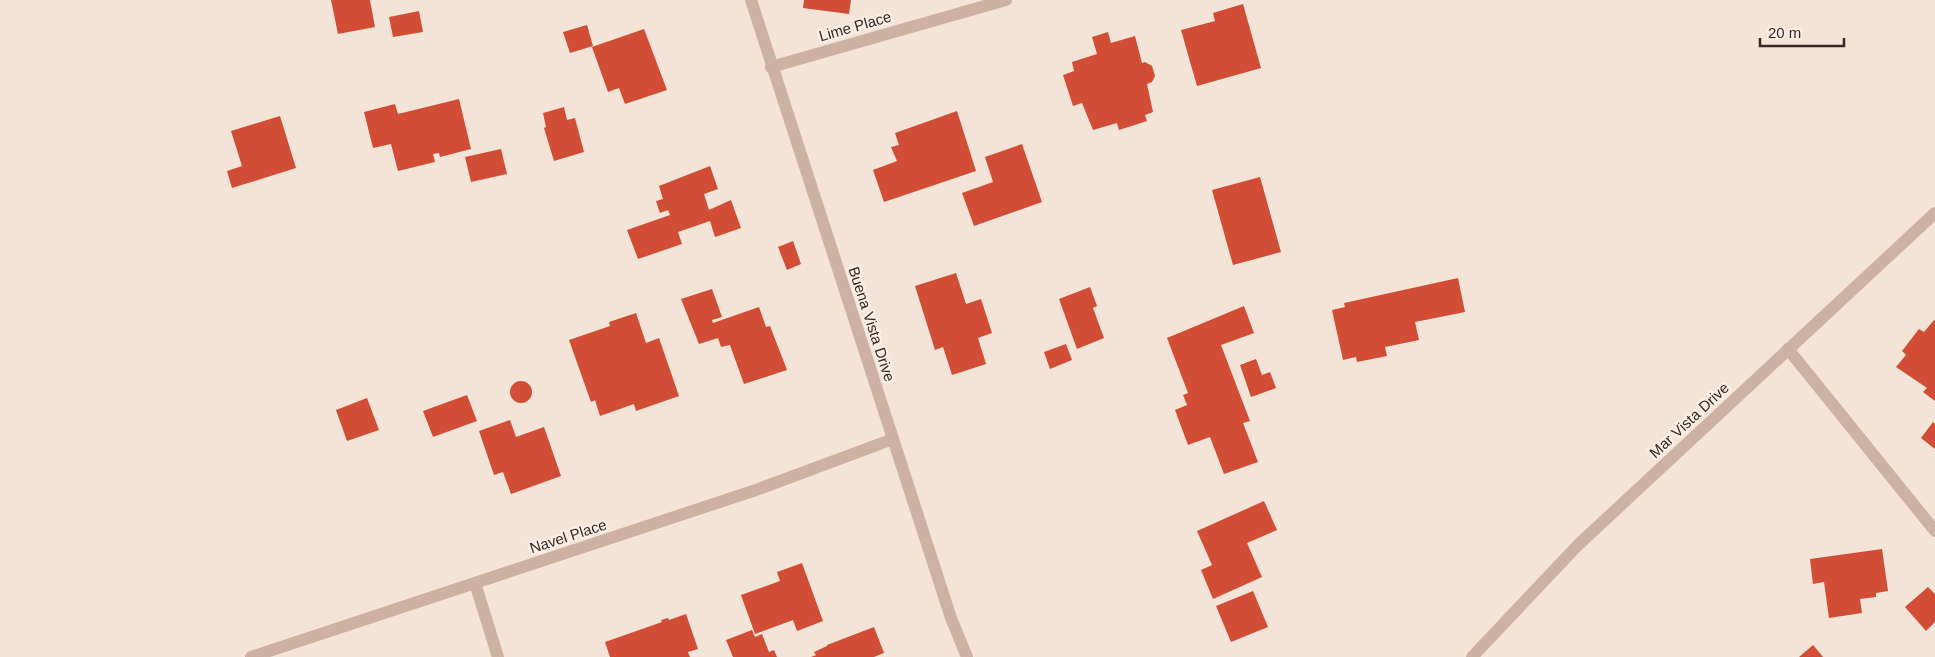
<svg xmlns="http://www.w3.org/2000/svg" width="1935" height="657" viewBox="0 0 1935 657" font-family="Helvetica,sans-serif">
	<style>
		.building { fill: #d24d36 }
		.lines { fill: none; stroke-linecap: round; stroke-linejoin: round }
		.service { stroke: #cdb1a2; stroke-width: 12 }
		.minor { stroke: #cdb1a2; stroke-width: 12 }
		.tertiary { stroke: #cdb1a2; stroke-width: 12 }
		.labels { text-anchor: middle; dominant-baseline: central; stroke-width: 5; stroke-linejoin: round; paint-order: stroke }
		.street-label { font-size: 15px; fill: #362925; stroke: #fbeee4 }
	</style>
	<rect width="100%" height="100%" fill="#f4e3d7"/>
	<path class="building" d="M 331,0 L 370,0 L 375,27 L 338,34 Z
		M 804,0 L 851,0 L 849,14 L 803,8 Z
		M 1243,4 L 1261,68 L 1197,86 L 1181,30 L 1215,21 L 1213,13 Z
		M 419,11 L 423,32 L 393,37 L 389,17 Z
		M 587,25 L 593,46 L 570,53 L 563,32 Z
		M 644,29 L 667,90 L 625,104 L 619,88 L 608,92 L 592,47 Z
		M 1108,32 L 1111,43 L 1135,36 L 1142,63 L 1145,62 L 1152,66 L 1155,76 L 1152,82 L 1147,84 L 1153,112 L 1145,115 L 1147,121 L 1119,130 L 1117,123 L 1093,130 L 1082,103 L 1073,106 L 1063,75 L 1074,71 L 1072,62 L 1097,54 L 1092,37 Z
		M 459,99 L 471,149 L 440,157 L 439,153 L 433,154 L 435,162 L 398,171 L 391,144 L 373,148 L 364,112 L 395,104 L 398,114 Z
		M 564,107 L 567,120 L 575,118 L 584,152 L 554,161 L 544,128 L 546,127 L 543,113 Z
		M 957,111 L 976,171 L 884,202 L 873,170 L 897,161 L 891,147 L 899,145 L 895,133 Z
		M 280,116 L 296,168 L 232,188 L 227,171 L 242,166 L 231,131 Z
		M 1022,144 L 1042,202 L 974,226 L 962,193 L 993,182 L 985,157 Z
		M 501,149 L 507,174 L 471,182 L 465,157 Z
		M 710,166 L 718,189 L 704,194 L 709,210 L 731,200 L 741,228 L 715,237 L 710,221 L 678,232 L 682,244 L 638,259 L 627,230 L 670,215 L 668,210 L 660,213 L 656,201 L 663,199 L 659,186 Z
		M 1260,177 L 1281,252 L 1233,265 L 1212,190 Z
		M 793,241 L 801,264 L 787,270 L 778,247 Z
		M 956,273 L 966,304 L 981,299 L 992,333 L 978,338 L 986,364 L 952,375 L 943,347 L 935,350 L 915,286 Z
		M 1458,278 L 1465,312 L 1415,322 L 1419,340 L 1385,347 L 1387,356 L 1357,362 L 1356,357 L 1343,360 L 1332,310 L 1345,307 L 1344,303 Z
		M 1090,287 L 1097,306 L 1093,308 L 1104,338 L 1077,349 L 1059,299 Z
		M 712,289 L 722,317 L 712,320 L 713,323 L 759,307 L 766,327 L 770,326 L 787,370 L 744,384 L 730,345 L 721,347 L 718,338 L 699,344 L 681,299 Z
		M 1244,306 L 1254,333 L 1221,345 L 1250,421 L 1243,423 L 1258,462 L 1224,474 L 1210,437 L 1188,445 L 1175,410 L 1187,405 L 1183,395 L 1188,393 L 1167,338 Z
		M 636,313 L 646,343 L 659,338 L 679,396 L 636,411 L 634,404 L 600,416 L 595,400 L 591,402 L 569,340 L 610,326 L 609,322 Z
		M 1934,320 L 1935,321 L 1935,401 L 1923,392 L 1927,388 L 1896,367 L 1906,355 L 1902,351 L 1919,329 L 1924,332 Z
		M 1066,344 L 1072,360 L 1050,369 L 1044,352 Z
		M 1256,359 L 1262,375 L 1270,372 L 1276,388 L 1251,397 L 1240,365 Z
		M510 392a11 11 0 1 1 22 0a11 11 0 1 1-22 0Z
		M 467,395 L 477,421 L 433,437 L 423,411 Z
		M 367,398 L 379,430 L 347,441 L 336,410 Z
		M 510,420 L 516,437 L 544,427 L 561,476 L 511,494 L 503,472 L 494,475 L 479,431 Z
		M 1933,422 L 1935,424 L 1935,449 L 1921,438 Z
		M 1264,501 L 1277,530 L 1247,543 L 1262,577 L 1213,599 L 1201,570 L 1212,565 L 1197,531 Z
		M 1882,549 L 1888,591 L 1876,593 L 1876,597 L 1860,599 L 1862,613 L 1829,618 L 1824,582 L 1813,584 L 1810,559 Z
		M 802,563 L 823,621 L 797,631 L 793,620 L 755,634 L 741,595 L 780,581 L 777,572 Z
		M 1928,587 L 1935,594 L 1935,622 L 1926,631 L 1905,607 Z
		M 1253,591 L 1268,627 L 1231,642 L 1216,606 Z
		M 686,614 L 698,649 L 688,652 L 690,657 L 610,657 L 605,642 L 662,622 L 661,620 L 668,618 L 669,620 Z
		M 874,627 L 884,653 L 874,657 L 811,657 L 816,655 L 814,652 L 827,646 L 827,645 Z
		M 752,630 L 755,637 L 762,634 L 769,652 L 774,650 L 777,657 L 733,657 L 726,640 Z
		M 1813,645 L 1823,657 L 1799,657 Z"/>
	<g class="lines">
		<path class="service" d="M 1788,349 L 1935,531
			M 475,583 L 498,657"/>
		<path class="minor" d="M 771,67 L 1006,0
			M 251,657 L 756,490 L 893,439"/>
		<path class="tertiary" d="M 751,0 L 951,618 L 967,657
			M 1472,657 L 1578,545 L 1935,213"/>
	</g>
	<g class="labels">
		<g class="street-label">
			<text transform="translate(855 26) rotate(-16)">Lime Place</text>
			<text transform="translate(872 324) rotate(72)">Buena Vista Drive</text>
			<text transform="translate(1689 420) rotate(-43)">Mar Vista Drive</text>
			<text transform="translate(568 536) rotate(-18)">Navel Place</text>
		</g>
	</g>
	<path d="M1760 38v8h84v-8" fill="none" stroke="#362925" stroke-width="2.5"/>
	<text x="1768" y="38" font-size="15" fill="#362925" stroke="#fbeee4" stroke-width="4" paint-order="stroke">20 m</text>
</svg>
